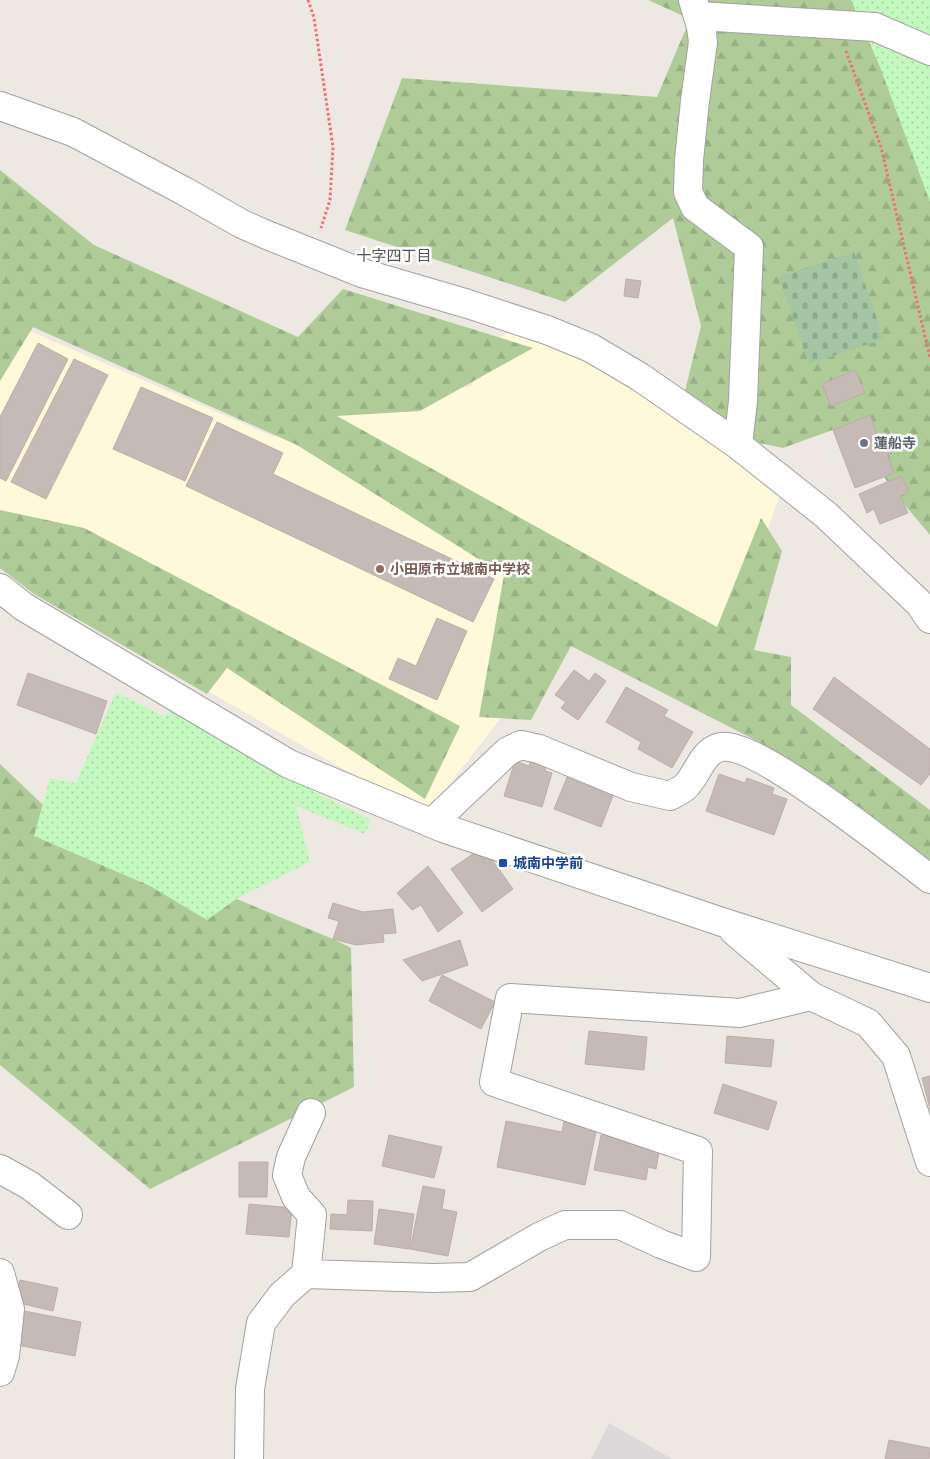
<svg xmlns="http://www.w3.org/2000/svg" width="930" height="1459" viewBox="0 0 930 1459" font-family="'Fira Sans Condensed','Noto Sans JP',sans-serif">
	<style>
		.residential { fill: #dbd9da }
		.education { fill: #fef9db }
		.forest { fill: url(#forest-firs) }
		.cemetery { fill: url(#cemetery-stones) }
		.park { fill: url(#park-dots) }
		.building { fill: #c5bab6; stroke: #bfada5 }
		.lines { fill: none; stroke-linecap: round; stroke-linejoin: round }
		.minor-casing { stroke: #a1a1a1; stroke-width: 30 }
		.path { stroke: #f76a71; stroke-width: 3; stroke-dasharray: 2.5 2.5; stroke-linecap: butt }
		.minor { stroke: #fff; stroke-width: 28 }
		.worship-dot { fill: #6b7280; stroke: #fff; stroke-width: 2 }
		.education-dot { fill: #8d6e63; stroke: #fff; stroke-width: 2 }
		.transit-dot { fill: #1a4fb4; stroke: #fff; stroke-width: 2 }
		.labels { text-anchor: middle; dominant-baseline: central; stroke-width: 5; stroke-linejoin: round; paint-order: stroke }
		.worship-label { font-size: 14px; font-weight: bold; fill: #5b616d; stroke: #fff; text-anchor: start }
		.education-label { font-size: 14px; font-weight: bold; fill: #785e54; stroke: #fff; text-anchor: start }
		.transit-label { font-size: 14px; font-weight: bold; fill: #164399; stroke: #fff; text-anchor: start }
		.neighbourhood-label { font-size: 15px; fill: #505050; stroke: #fff }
	</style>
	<defs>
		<pattern id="forest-firs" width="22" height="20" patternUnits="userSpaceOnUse" patternTransform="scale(1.25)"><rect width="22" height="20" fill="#afcc98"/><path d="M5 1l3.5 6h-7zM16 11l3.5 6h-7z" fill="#96af83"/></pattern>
		<pattern id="cemetery-stones" width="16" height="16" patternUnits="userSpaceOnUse" patternTransform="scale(1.25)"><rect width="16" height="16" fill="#a4c6a4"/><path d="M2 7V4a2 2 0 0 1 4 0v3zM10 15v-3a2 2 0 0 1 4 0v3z" fill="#8daa8d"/></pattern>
		<pattern id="park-dots" width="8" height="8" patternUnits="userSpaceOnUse" patternTransform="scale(1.25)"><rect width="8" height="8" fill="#c3f8bf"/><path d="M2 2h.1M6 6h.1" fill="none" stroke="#a7d4a4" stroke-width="1.8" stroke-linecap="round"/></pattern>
	</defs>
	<rect width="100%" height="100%" fill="#eee8e2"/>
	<path class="residential" d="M 609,1423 L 672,1459 L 591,1459 Z"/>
	<path class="education" d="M 525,325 L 626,373 L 780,495 L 762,546 L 710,650 L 603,586 L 431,808 L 371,785 L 225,701 L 20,577 L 0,561 L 0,351 L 3,345 L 32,332 L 272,436 L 299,436 L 360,366 L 425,396 L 471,386 L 500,337 Z"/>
	<path class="forest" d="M 648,0 L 930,0 L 930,535 L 904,504 L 881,473 L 860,420 L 783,448 L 722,435 L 683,399 L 701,326 L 673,218 L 565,302 L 345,230 L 402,78 L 657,97 L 690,19 Z
		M 0,170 L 94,245 L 298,337 L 343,289 L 533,348 L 420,411 L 337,416 L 717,627 L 761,518 L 782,551 L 754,650 L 791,657 L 791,705 L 930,810 L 930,860 L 767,746 L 571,646 L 531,720 L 479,717 L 504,575 L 297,445 L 33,327 L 0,381 Z
		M 0,510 L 84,528 L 460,726 L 425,799 L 227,668 L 207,694 L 34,594 L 0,568 Z
		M 0,764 L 60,821 L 227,895 L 333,939 L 351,948 L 354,1087 L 150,1189 L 0,1065 Z"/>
	<path class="cemetery" d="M 854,252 L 884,339 L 809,364 L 779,277 Z"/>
	<path class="park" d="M 851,0 L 930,0 L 930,202 L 880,67 Z
		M 116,692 L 165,717 L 171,706 L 328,799 L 371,820 L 365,834 L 296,806 L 310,862 L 238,898 L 207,920 L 150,886 L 34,836 L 50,778 L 76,783 Z"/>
	<path class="building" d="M 626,279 L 641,281 L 638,298 L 624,296 Z
		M 38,343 L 68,359 L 6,481 L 0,478 L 0,417 Z
		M 74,359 L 108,375 L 46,499 L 11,482 Z
		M 855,370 L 865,393 L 831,406 L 822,384 Z
		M 141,387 L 213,418 L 185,481 L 113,449 Z
		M 870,415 L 878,435 L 886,432 L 893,452 L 887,454 L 894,473 L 855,488 L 833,430 Z
		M 217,422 L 283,453 L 273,474 L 494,579 L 473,622 L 186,486 Z
		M 901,476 L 909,492 L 900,496 L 908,513 L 880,524 L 874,509 L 867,513 L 859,494 Z
		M 437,618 L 467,631 L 437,700 L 389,679 L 398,658 L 416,666 Z
		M 574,670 L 589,681 L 595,673 L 606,681 L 578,720 L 561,708 L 566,702 L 555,695 Z
		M 28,673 L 107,701 L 96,734 L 17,705 Z
		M 834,677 L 930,749 L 930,774 L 921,785 L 813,709 Z
		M 626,687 L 668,710 L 664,716 L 693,732 L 672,768 L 638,749 L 641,742 L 606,722 Z
		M 532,757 L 547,762 L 545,771 L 552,773 L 542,807 L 504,796 L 515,761 L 529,766 Z
		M 719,774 L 745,783 L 747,778 L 774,788 L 772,794 L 787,799 L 774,835 L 706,811 Z
		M 568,775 L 614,793 L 601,827 L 554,809 Z
		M 483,847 L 513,889 L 482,912 L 451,869 Z
		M 428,866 L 463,913 L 438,932 L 421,905 L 412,910 L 397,893 Z
		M 333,903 L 363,912 L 393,909 L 396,933 L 383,934 L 384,942 L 356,945 L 333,939 L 339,921 L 328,918 Z
		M 460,940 L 468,965 L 422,981 L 403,960 Z
		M 442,975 L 495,1002 L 481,1029 L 429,1001 Z
		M 589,1031 L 647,1037 L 644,1070 L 585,1064 Z
		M 727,1036 L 774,1040 L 771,1067 L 725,1063 Z
		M 930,1076 L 930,1109 L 922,1078 Z
		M 723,1084 L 777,1102 L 768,1130 L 714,1113 Z
		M 506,1121 L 562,1132 L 564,1121 L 597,1127 L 585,1185 L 497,1167 Z
		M 389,1135 L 442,1147 L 434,1178 L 382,1166 Z
		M 601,1135 L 660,1146 L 656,1169 L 648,1167 L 646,1180 L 594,1170 Z
		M 239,1162 L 268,1162 L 267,1197 L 239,1197 Z
		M 423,1186 L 445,1190 L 442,1209 L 457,1212 L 448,1256 L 410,1249 Z
		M 348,1200 L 373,1201 L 372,1231 L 330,1229 L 331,1214 L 347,1215 Z
		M 249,1204 L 292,1208 L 289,1237 L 246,1234 Z
		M 379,1209 L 414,1214 L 409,1249 L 374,1244 Z
		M 20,1280 L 58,1288 L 53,1311 L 15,1302 Z
		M 24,1311 L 81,1322 L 75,1356 L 17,1345 Z
		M 889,1440 L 930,1448 L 929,1459 L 885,1459 Z"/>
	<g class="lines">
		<g class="minor-casing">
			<path id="minor" d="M 693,0 L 701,27 L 703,42 L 695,101 L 689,160 L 688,192 L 695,207 L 749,247 L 743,401 L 738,445
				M 699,16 L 875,27 L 930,51
				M 0,106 L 73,132 L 184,191 L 242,224 L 267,235 L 362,273 L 468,304 L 547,330 L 591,348 L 640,377 L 738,445 L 826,515 L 919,603 L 930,619
				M 0,588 L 24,607 L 289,764 L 443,828 L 722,922 L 930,988
				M 432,823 L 508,751 L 521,745 L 539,749 L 631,787 L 670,796 C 675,793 682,790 686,786 C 698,774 702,751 721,747 C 757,741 897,854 930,879
				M 734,931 L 811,996 L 868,1023 L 896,1056 L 930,1162
				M 0,1169 L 29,1185 L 68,1215
				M 0,1273 L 10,1309 L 5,1356 L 0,1372
				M 306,1274 L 433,1278 L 470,1277 L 539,1237 L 565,1225 L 620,1225 L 661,1244 L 696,1257 L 698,1151 L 494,1082 L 510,998 L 740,1013 L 811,996
				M 249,1459 L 250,1389 L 261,1323 L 282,1295 L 306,1274 L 312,1215 L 296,1197 L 287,1175 L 291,1157 L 311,1113"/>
		</g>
		<path class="path" d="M 308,0 L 314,18 L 333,147 L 330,200 L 321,228
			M 846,51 L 881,147 L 930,358"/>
		<use href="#minor" class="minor"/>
	</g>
	<circle class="worship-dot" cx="864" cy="443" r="5"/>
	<circle class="education-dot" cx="380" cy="569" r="5"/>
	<rect class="transit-dot" x="498" y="858" width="10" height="10" rx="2.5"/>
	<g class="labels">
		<g class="worship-label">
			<text x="874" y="443">蓮船寺</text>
		</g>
		<g class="education-label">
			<text x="390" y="569">小田原市立城南中学校</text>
		</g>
		<g class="transit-label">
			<text x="513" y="863">城南中学前</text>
		</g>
		<g class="neighbourhood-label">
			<text x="394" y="256">十字四丁目</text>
		</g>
	</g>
</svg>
